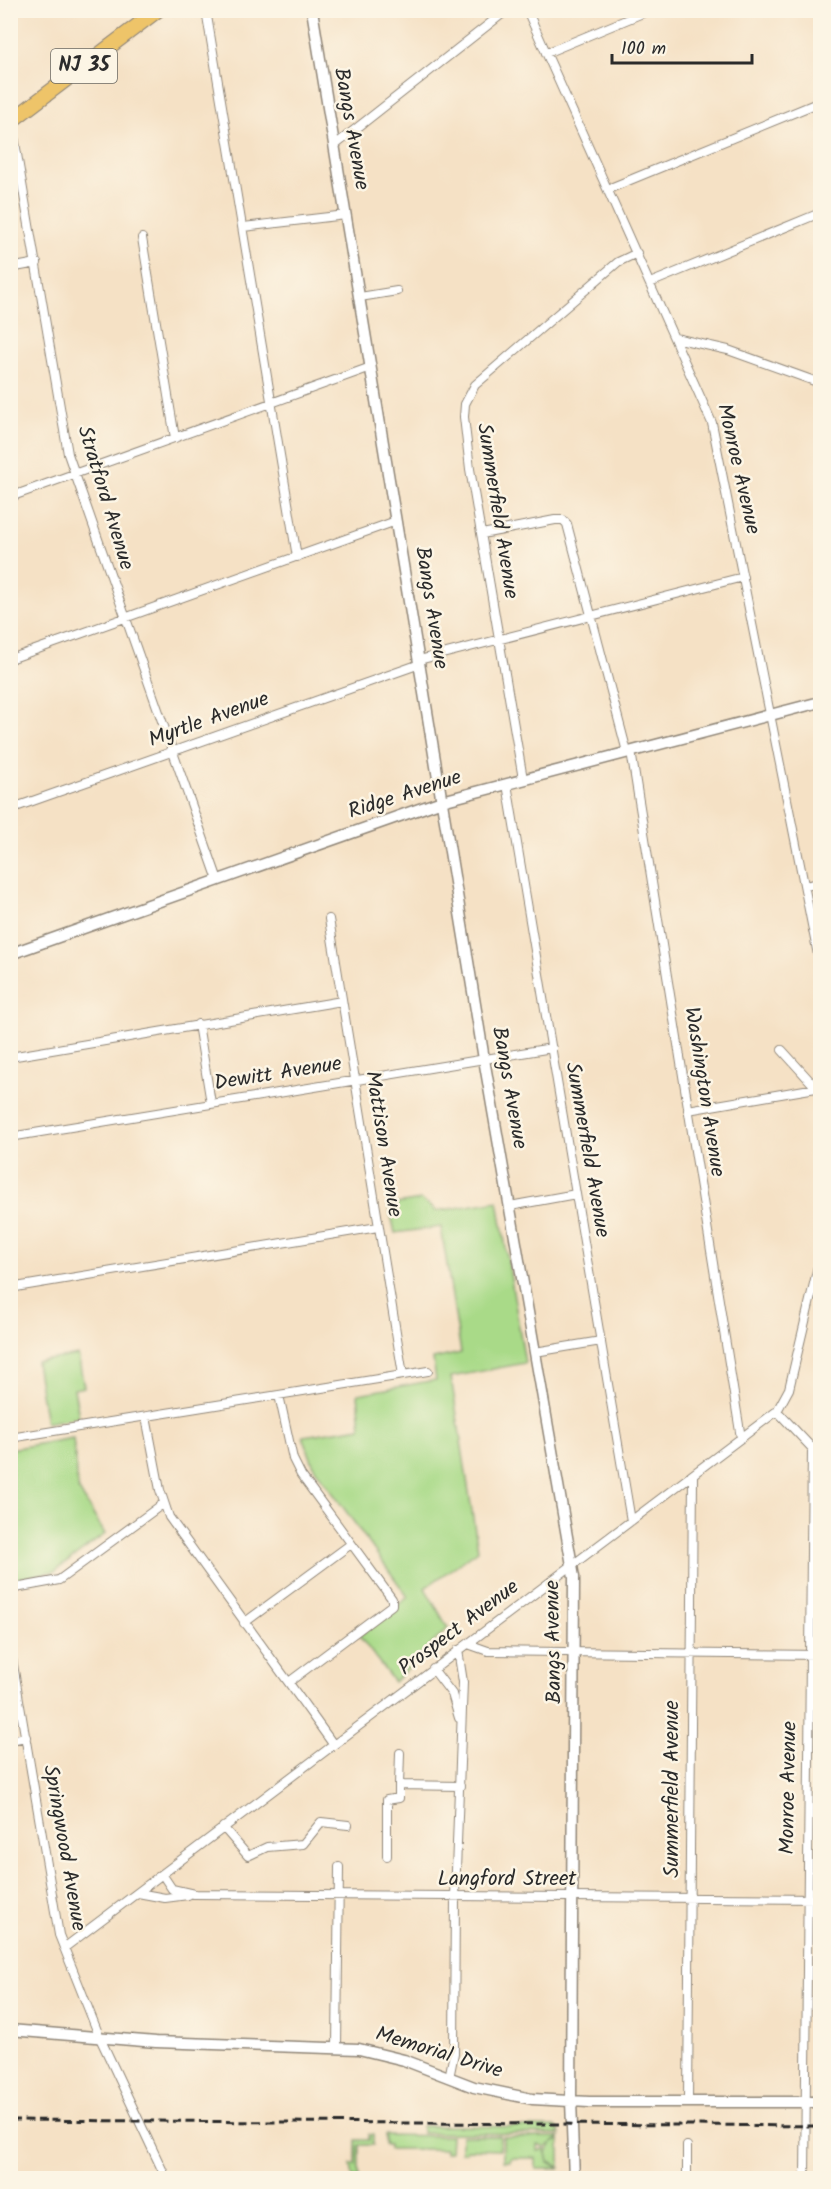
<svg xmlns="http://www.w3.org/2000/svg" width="831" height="2189" viewBox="0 0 831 2189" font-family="Kalam,sans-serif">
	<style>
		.green { fill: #a9da88; stroke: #6a825a; stroke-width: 1.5 }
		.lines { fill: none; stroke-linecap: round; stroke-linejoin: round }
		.minor-casing { stroke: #908678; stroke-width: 10 }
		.tertiary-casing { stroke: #908678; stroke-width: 13 }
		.primary-casing { stroke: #908678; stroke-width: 16 }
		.minor { stroke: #fff; stroke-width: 8 }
		.tertiary { stroke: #fff; stroke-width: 10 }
		.primary { stroke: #eec469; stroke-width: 14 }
		.rail { stroke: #2b2b2b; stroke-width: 3; stroke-dasharray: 9 4.5; stroke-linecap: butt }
		.labels { text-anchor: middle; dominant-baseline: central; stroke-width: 5; stroke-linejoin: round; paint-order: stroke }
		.shield { fill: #fcf5e5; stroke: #6a6863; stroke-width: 1.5 }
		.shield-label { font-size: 20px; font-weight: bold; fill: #2b2b2b }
		.street-label { font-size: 21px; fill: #2b2b2b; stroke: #fcf5e5 }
	</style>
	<rect width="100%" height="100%" fill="#fcf5e5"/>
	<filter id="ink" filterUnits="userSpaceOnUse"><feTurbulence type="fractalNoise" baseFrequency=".0167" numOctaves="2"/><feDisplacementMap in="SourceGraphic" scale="12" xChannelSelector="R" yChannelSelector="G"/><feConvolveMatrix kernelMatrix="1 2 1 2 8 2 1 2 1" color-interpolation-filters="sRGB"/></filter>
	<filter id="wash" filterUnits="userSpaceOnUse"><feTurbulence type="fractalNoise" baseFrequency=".008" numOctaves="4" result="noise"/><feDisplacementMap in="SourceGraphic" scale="24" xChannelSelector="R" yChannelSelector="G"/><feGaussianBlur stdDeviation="1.35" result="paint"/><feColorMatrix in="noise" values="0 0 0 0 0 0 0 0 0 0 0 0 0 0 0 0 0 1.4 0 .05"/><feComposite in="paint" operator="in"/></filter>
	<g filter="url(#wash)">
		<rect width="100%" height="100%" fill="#f5e1c5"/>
		<path class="green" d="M 421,1200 L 437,1211 L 498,1201 L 525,1363 L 451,1377 L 478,1550 L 425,1588 L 448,1628 L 394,1682 L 359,1636 L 408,1597 L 314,1467 L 303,1436 L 361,1427 L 358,1394 L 436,1380 L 433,1359 L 461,1353 L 441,1227 L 395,1233 L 389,1205 Z
			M 78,1355 L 84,1387 L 74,1389 L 79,1417 L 46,1423 L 36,1362 Z
			M 73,1438 L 78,1489 L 105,1534 L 55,1571 L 14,1579 L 10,1568 L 11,1449 Z
			M 422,2126 L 557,2127 L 560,2134 L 422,2133 Z
			M 369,2135 L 373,2135 L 373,2145 L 359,2145 L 359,2178 L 353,2178 L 351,2165 L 356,2165 L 356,2140 L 369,2140 Z
			M 385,2135 L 451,2136 L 450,2152 L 445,2152 L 445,2149 L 389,2149 L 389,2145 L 385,2145 Z
			M 461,2136 L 500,2136 L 500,2150 L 466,2149 L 466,2152 L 461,2152 Z
			M 503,2137 L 560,2137 L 546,2148 L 538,2145 L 538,2151 L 546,2149 L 548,2163 L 560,2169 L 536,2169 L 536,2158 L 511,2158 L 510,2161 L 503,2161 Z
			M 560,2140 L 560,2167 L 549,2162 L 547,2153 L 552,2143 Z"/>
	</g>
	<g filter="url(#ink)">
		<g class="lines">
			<g class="minor-casing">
				<path id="minor" d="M 206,10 L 297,557
					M 527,10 L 712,423 L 820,965
					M 546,53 L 650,10
					M 10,113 L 68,454 L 218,880
					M 334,146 L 507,10
					M 608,189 L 820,102
					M 243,227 L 346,215
					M 142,238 L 175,438
					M 10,268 L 37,263
					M 650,283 L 820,213
					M 360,297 L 397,291
					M 675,338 L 728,350 L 820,383
					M 10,497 L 371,367
					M 482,534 L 555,520 L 563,520 L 567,524 L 627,752
					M 10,659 L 396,521
					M 419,660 L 743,577
					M 631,751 L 741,1438
					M 523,779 L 470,469 L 464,417 L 465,404 L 475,385 L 618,262 L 637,253
					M 507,784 L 631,1521
					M 10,809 L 420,664
					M 805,886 L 820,883
					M 329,919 L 403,1375
					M 198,1024 L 211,1103
					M 782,1050 L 820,1092
					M 10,1057 L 342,1001
					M 688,1110 L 816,1088
					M 10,1137 L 552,1048
					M 510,1206 L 576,1194
					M 10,1288 L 378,1227
					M 535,1352 L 601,1341
					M 279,1395 L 293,1459 L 301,1475 L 392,1599 L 392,1605 L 289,1682
					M 777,1411 L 812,1448 L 805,2178
					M 146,1417 L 160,1490 L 169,1517 L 333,1744
					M 10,1438 L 428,1371
					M 812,1448 L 820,1445
					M 10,1589 L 59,1580 L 164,1503
					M 244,1623 L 351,1544
					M 468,1644 L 488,1651 L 820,1655
					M 10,1647 L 59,1935 L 100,2038 L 166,2178
					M 433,1669 L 452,1694 L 459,1718
					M 10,1740 L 26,1737
					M 400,1753 L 399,1785 L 460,1786
					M 223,1827 L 248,1856 L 267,1847 L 303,1844 L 321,1822 L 348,1825
					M 387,1856 L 387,1800 L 399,1798 L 399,1785
					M 162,1874 L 172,1889 L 194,1894 L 820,1899
					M 138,1893 L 165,1898 L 188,1895
					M 64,1948 L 777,1411 L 789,1389 L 820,1258
					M 337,2048 L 339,1867
					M 449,2078 L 454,2053 L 455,1897 L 463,1682 L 458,1650
					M 688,2102 L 693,1476
					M 687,2178 L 687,2146"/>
			</g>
			<g class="tertiary-casing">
				<path id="tertiary" d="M 312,10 L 484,1059 L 574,1577 L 571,2101 L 574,2178
					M 10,954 L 442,801 L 820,702
					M 10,2030 L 156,2042 L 359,2049 L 404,2060 L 474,2087 L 532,2099 L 589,2102 L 820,2102"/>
			</g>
			<g class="primary-casing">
				<path id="primary" d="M 10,122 L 158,10"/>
			</g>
			<use href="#minor" class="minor"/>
			<use href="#tertiary" class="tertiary"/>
			<use href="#primary" class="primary"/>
			<path class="rail" d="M 10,2120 L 820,2126"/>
		</g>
	</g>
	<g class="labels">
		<rect class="shield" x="51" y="49" width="66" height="34" rx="4.5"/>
		<g class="shield-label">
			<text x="84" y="66">NJ 35</text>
		</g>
		<g class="street-label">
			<text transform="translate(351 129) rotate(80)">Bangs Avenue</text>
			<text transform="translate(738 469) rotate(77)">Monroe Avenue</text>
			<text transform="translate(105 498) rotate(73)">Stratford Avenue</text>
			<text transform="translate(497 511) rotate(81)">Summerfield Avenue</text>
			<text transform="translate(431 608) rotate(81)">Bangs Avenue</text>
			<text transform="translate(209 720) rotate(-20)">Myrtle Avenue</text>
			<text transform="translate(405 795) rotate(-18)">Ridge Avenue</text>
			<text transform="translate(278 1074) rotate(-9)">Dewitt Avenue</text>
			<text transform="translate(509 1088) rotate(80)">Bangs Avenue</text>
			<text transform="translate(704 1092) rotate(81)">Washington Avenue</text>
			<text transform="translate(383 1144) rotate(81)">Mattison Avenue</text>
			<text transform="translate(587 1150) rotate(80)">Summerfield Avenue</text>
			<text transform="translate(459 1628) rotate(-37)">Prospect Avenue</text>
			<text transform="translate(554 1642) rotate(-91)">Bangs Avenue</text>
			<text transform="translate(789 1788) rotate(-89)">Monroe Avenue</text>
			<text transform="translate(672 1789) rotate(-90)">Summerfield Avenue</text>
			<text transform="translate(64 1848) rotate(80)">Springwood Avenue</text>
			<text x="507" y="1879">Langford Street</text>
			<text transform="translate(439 2053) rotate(17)">Memorial Drive</text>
		</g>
	</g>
	<rect width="831" height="2189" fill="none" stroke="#fcf5e5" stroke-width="36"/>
	<path d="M612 54v9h140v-9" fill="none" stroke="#2b2b2b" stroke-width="3"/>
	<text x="621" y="54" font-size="18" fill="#2b2b2b" stroke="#fcf5e5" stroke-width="4.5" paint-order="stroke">100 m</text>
</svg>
